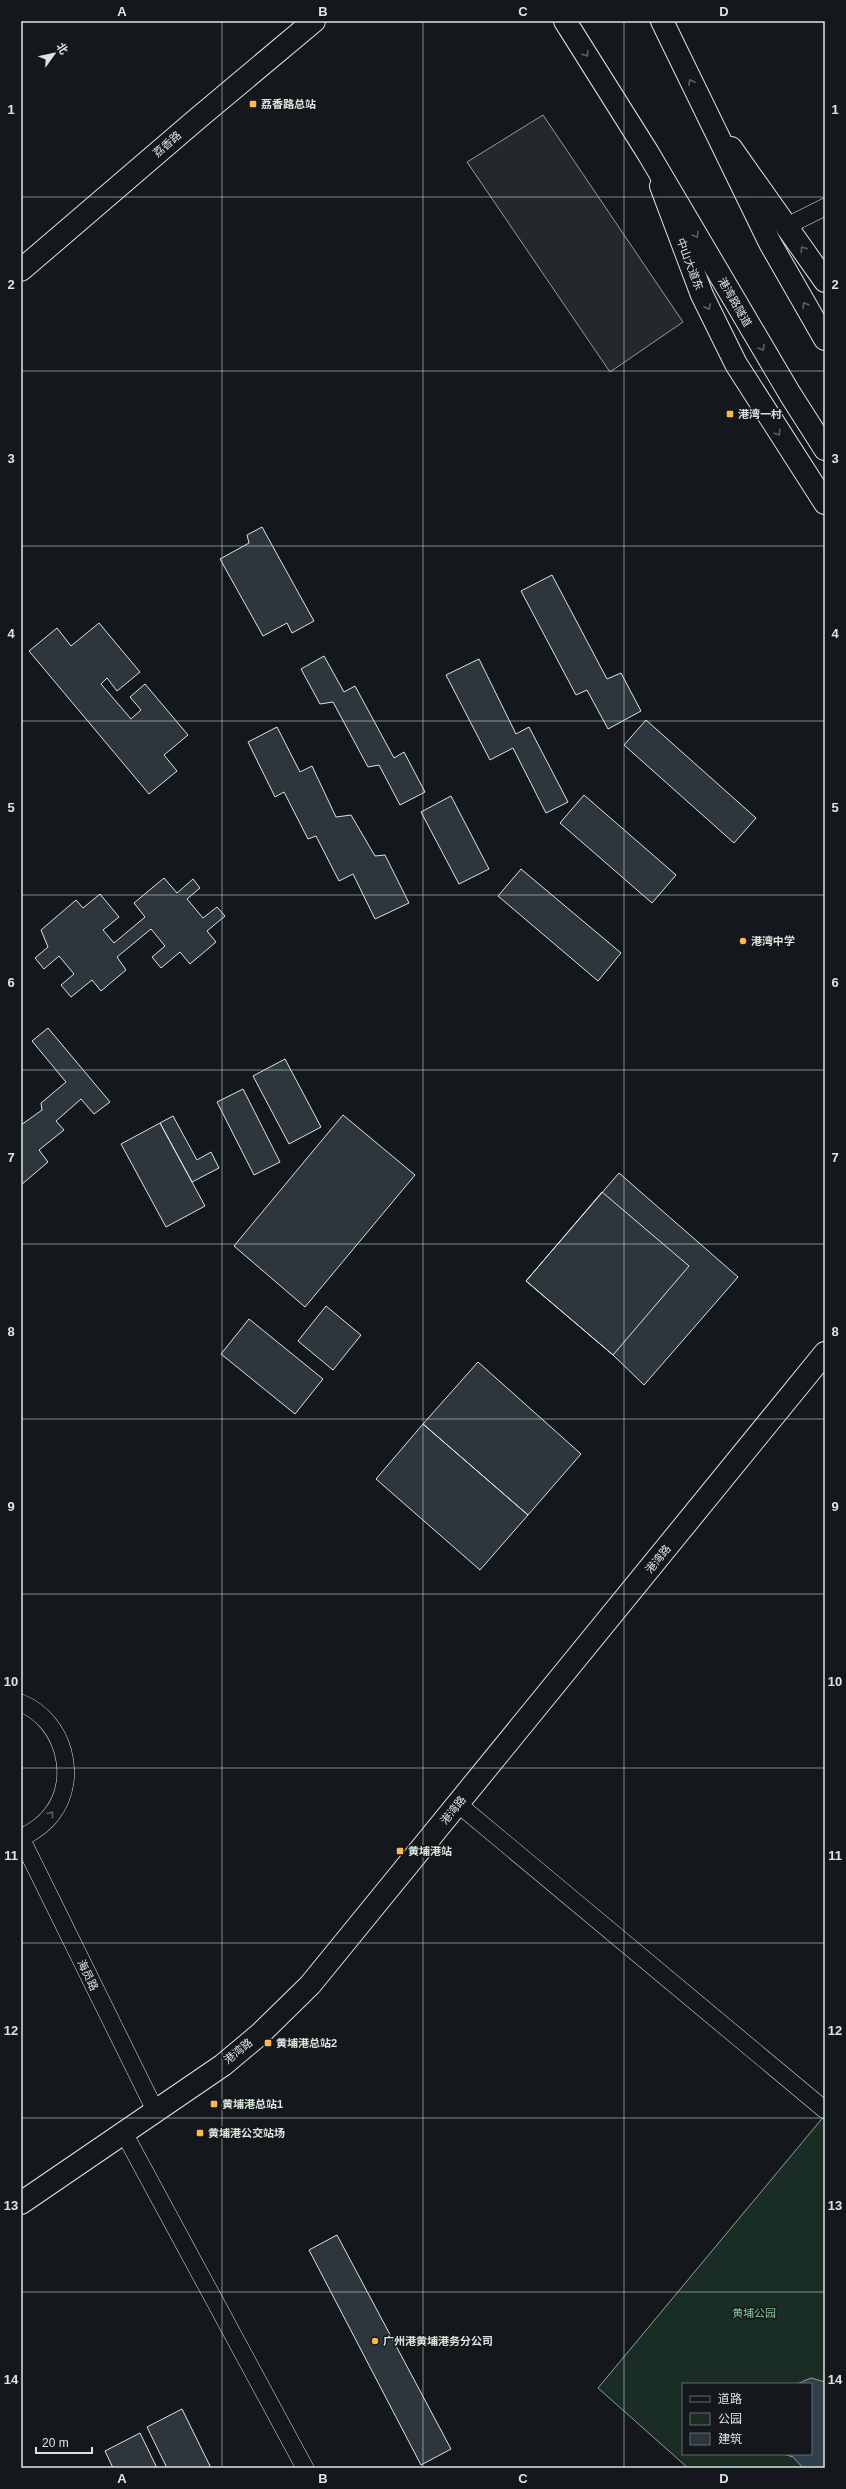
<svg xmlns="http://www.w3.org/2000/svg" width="846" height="2489" viewBox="0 0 846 2489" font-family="Helvetica,'Noto Sans SC',sans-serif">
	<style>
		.green { fill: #1a2d24; stroke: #939e99; fill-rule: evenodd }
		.parking { fill: #24282b; stroke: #939e99 }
		.water { fill: #2f3f4d; stroke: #939e99 }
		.building { fill: #2c363c; stroke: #d8e6dc }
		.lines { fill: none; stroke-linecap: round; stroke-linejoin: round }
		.street-casing { stroke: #d8e6dc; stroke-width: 18 }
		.secondary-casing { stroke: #d8e6dc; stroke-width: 24 }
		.highway-casing { stroke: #d8e6dc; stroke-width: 24 }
		.street { stroke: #14181c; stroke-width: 17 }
		.secondary { stroke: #14181c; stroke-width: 22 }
		.highway { stroke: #14181c; stroke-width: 22 }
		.oneway { stroke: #59605f }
		.grid { fill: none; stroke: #d8e6dc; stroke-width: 1; stroke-opacity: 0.55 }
		.poi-dot { fill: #ffb74d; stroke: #14181c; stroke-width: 1.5 }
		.labels { text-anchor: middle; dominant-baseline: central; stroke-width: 3; stroke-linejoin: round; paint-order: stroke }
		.poi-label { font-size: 11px; font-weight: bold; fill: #d8e6dc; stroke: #14181c; text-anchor: start }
		.street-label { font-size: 11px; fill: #d8e6dc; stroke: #14181c }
		.park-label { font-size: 11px; fill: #8ac095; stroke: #14181c }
		.neatline { fill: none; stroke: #d8e6dc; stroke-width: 1.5 }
		.grid-label { font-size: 13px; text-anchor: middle; font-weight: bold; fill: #d8e6dc }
	</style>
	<rect width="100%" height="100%" fill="#14181c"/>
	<path class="green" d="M 825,2115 L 825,2468 L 688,2468 L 598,2388 ZM 683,2384 L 811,2384 L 811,2454 L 683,2454 Z"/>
	<path class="parking" d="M 543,115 L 683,322 L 610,372 L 467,162 Z"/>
	<path class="water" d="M 811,2378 L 825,2382 L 825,2468 L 803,2468 L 793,2457 L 784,2454 L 811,2454 L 811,2384 L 797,2384 Z"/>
	<path class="building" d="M 262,527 L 314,621 L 292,633 L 287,623 L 263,636 L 220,559 L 249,543 L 247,535 Z
		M 552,575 L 607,679 L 621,673 L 641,711 L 608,729 L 587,690 L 576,695 L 521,591 Z
		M 99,623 L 140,672 L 117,691 L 107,678 L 101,684 L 131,719 L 141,710 L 130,697 L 145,684 L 188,735 L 164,755 L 177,771 L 149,794 L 29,651 L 57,628 L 71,646 Z
		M 324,656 L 344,692 L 355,686 L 394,758 L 404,752 L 425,792 L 400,805 L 379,765 L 368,767 L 333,702 L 320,704 L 301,669 Z
		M 479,659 L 516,734 L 529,727 L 568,802 L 546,813 L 513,748 L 490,760 L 446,675 Z
		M 646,720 L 756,818 L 734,843 L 624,745 Z
		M 277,727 L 300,772 L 312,766 L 336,817 L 351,815 L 375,856 L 385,855 L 409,903 L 375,919 L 353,874 L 339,881 L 316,836 L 308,839 L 284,792 L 275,797 L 248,742 Z
		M 584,795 L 676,875 L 652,903 L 560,823 Z
		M 451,796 L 489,869 L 459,884 L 421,812 Z
		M 521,869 L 621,953 L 598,981 L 498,896 Z
		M 164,878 L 177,893 L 193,879 L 200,888 L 187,899 L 203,918 L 217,907 L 225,916 L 207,931 L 216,942 L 190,964 L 180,952 L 161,968 L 152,957 L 165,946 L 151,929 L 117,957 L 126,970 L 101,991 L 92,980 L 71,997 L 61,985 L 74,974 L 59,956 L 44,969 L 35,958 L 48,947 L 41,930 L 76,900 L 83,908 L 100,894 L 119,917 L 103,930 L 114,943 L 145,917 L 134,903 Z
		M 48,1028 L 110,1102 L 94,1114 L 81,1099 L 56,1121 L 64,1130 L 39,1150 L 48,1162 L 21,1185 L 21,1125 L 42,1110 L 41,1103 L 66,1082 L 32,1041 Z
		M 285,1059 L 321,1127 L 289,1144 L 253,1076 Z
		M 243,1089 L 280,1162 L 254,1175 L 217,1102 Z
		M 343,1115 L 415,1175 L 305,1307 L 234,1246 Z
		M 173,1116 L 197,1160 L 211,1152 L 219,1168 L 192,1182 L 160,1123 Z
		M 160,1123 L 205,1206 L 166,1227 L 121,1144 Z
		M 619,1173 L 738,1277 L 644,1385 L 613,1355 L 526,1281 Z
		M 602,1192 L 689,1266 L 613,1355 L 526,1281 Z
		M 326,1306 L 361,1335 L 333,1370 L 298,1341 Z
		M 249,1319 L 323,1379 L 295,1414 L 221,1354 Z
		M 478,1362 L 581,1454 L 528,1515 L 423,1424 Z
		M 423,1424 L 528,1515 L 480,1570 L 376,1479 Z
		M 337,2235 L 451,2449 L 421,2465 L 309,2250 Z
		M 182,2409 L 211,2468 L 167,2468 L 147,2427 Z
		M 140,2433 L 157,2468 L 113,2468 L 105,2451 Z"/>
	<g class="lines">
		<g class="street-casing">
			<path id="street" d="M 787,226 L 825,207
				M 21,1703 C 63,1720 80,1777 52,1814 C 44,1825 33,1832 21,1838
				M 458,1804 L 825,2110
				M 21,1838 L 156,2112
				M 124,2133 L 305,2468"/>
		</g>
		<g class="secondary-casing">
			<path id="secondary" d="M 731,148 L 825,281
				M 661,186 L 702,295 L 736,364 L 825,503
				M 21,270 L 197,119 L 314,21
				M 21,2203 L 223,2065 L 260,2034 L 310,1985 L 825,1353"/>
		</g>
		<g class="highway-casing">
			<path id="highway" d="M 565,21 L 648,153 L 790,394 L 825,449
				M 662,21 L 770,243 L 825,339"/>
		</g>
		<use href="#street" class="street"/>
		<use href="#secondary" class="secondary"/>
		<use href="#highway" class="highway"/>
	</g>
	<defs><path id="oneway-chevron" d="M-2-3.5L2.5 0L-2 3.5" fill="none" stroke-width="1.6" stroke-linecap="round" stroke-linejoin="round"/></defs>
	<g class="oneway">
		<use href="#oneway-chevron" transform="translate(586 54) rotate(58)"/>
		<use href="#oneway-chevron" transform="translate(691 82) rotate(-115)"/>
		<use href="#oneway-chevron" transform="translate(696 235) rotate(60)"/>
		<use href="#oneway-chevron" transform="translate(803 249) rotate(-125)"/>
		<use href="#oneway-chevron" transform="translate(805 305) rotate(-121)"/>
		<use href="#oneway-chevron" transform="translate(708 307) rotate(65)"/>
		<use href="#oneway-chevron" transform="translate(762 348) rotate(59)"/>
		<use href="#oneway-chevron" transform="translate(778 433) rotate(57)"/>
		<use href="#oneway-chevron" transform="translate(51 1814) rotate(-52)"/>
	</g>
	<path class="grid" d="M 222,21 L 222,2468M 423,21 L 423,2468M 624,21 L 624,2468M 21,197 L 825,197M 21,371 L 825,371M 21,546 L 825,546M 21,721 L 825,721M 21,895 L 825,895M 21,1070 L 825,1070M 21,1244 L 825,1244M 21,1419 L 825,1419M 21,1594 L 825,1594M 21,1768 L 825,1768M 21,1943 L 825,1943M 21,2118 L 825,2118M 21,2292 L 825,2292"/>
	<g class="poi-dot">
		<rect x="249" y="100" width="8" height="8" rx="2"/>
		<rect x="726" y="410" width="8" height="8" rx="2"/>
		<circle cx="743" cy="941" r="4"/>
		<rect x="396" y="1847" width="8" height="8" rx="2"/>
		<rect x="264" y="2039" width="8" height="8" rx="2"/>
		<rect x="210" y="2100" width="8" height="8" rx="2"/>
		<rect x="196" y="2129" width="8" height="8" rx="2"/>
		<circle cx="375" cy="2341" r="4"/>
	</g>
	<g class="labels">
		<g class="poi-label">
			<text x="261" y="104">荔香路总站</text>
			<text x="738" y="414">港湾一村</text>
			<text x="751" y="941">港湾中学</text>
			<text x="408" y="1851">黄埔港站</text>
			<text x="276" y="2043">黄埔港总站2</text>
			<text x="222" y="2104">黄埔港总站1</text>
			<text x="208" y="2133">黄埔港公交站场</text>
			<text x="383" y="2341">广州港黄埔港务分公司</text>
		</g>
		<g class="street-label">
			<text transform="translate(167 144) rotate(-41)">荔香路</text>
			<text transform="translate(690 264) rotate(69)">中山大道东</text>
			<text transform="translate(735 302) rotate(60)">港湾路隧道</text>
			<text transform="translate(658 1559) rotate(-51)">港湾路</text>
			<text transform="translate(453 1810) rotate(-51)">港湾路</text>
			<text transform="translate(88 1975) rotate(64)">海员路</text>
			<text transform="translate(238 2051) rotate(-39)">港湾路</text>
		</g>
		<g class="park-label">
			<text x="754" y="2313">黄埔公园</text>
		</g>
	</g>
	<rect width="846" height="2489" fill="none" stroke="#14181c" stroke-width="44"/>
	<rect x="682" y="2383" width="130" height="72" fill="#14181c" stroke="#626a69"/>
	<rect x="690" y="2396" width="20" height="6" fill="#14181c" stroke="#626a69"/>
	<text x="718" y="2403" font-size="12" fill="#d8e6dc">道路</text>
	<rect x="690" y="2413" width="20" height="12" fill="#1a2d24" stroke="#626a69"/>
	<text x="718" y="2423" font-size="12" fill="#d8e6dc">公园</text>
	<rect x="690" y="2433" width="20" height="12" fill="#2c363c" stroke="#626a69"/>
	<text x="718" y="2443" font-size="12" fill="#d8e6dc">建筑</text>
	<g transform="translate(54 54) rotate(57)" stroke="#14181c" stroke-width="3" paint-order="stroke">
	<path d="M0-3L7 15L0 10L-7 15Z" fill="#d8e6dc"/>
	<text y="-6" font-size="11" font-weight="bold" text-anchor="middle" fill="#d8e6dc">北</text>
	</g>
	<path d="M36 2447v6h56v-6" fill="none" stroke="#d8e6dc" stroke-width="2"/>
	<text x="42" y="2447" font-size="12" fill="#d8e6dc" stroke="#14181c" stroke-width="3" paint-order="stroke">20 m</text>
	<rect x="22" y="22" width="802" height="2445" class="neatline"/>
	<g class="grid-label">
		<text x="122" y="16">A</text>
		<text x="323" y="16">B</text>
		<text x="523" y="16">C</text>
		<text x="724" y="16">D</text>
		<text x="11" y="114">1</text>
		<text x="835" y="114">1</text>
		<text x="11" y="289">2</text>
		<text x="835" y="289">2</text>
		<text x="11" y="463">3</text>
		<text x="835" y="463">3</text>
		<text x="11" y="638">4</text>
		<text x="835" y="638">4</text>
		<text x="11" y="812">5</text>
		<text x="835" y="812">5</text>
		<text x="11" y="987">6</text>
		<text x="835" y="987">6</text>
		<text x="11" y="1162">7</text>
		<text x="835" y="1162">7</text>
		<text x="11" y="1336">8</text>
		<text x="835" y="1336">8</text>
		<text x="11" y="1511">9</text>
		<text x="835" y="1511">9</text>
		<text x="11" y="1686">10</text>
		<text x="835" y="1686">10</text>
		<text x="11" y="1860">11</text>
		<text x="835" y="1860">11</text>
		<text x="11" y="2035">12</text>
		<text x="835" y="2035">12</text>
		<text x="11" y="2210">13</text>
		<text x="835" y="2210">13</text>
		<text x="11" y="2384">14</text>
		<text x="835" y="2384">14</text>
		<text x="122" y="2483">A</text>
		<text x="323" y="2483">B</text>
		<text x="523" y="2483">C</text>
		<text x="724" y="2483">D</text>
	</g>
</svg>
